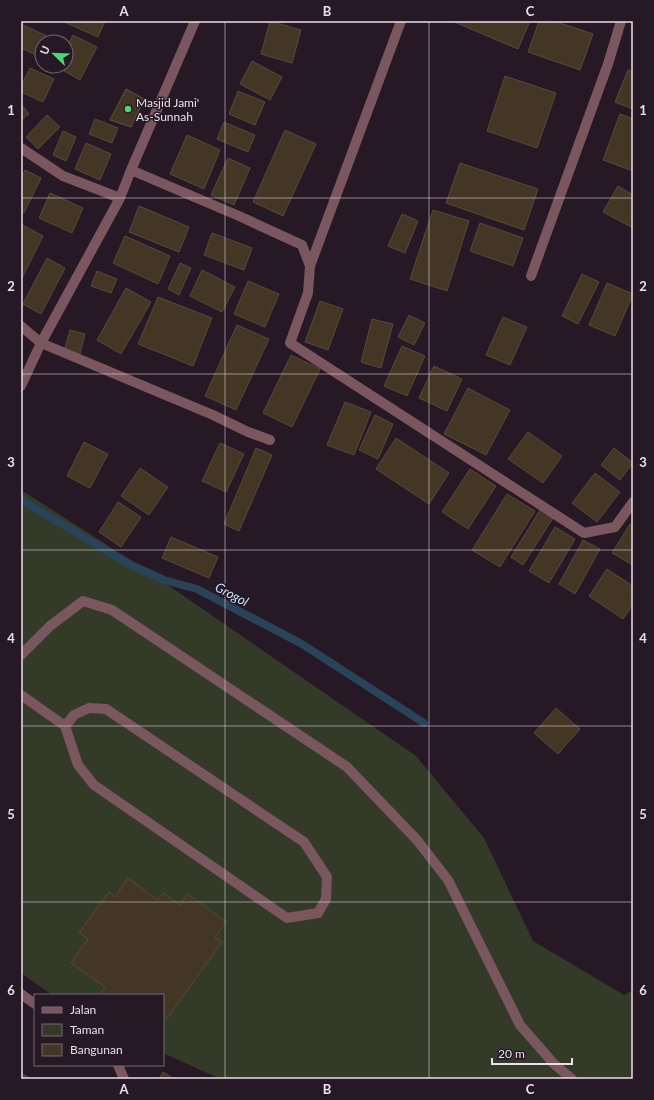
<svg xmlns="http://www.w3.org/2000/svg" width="654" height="1100" viewBox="0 0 654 1100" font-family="Lato,sans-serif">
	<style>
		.green { fill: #343a28 }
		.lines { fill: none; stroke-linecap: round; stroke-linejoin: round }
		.stream { stroke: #294359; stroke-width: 8 }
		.building { fill: #443624; stroke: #584937 }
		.service { stroke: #7a565e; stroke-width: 10 }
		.minor { stroke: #7a565e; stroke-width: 10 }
		.grid { fill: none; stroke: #eadfe9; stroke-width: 1; stroke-opacity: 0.55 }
		.poi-dot { fill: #4dd676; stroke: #271826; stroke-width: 1.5 }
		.labels { text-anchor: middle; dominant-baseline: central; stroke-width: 3; stroke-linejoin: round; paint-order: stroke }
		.poi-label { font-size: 12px; fill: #eadfe9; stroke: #271826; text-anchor: start }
		.water-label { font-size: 13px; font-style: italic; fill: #c3e0fa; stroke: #271826 }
		.neatline { fill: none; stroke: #eadfe9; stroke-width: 1.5 }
		.grid-label { font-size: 13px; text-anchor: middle; font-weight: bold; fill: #eadfe9 }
	</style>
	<rect width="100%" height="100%" fill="#271826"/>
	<path class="green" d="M 21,490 L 143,568 L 416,756 L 484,838 L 533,941 L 624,995 L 633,990 L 633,1079 L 221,1079 L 163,1053 L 163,995 L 52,995 L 21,973 Z"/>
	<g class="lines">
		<path class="stream" d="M 21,500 L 131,565 L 164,580 L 197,589 L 302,644 L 424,723"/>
	</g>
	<path class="building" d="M 62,21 L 105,21 L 98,37 Z
		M 270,21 L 301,30 L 292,63 L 261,54 Z
		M 452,21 L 530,21 L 518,49 Z
		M 539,21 L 554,21 L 593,34 L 580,70 L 528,52 Z
		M 21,24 L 47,36 L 44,42 L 42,42 L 42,47 L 38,56 L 21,48 Z
		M 73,35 L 97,47 L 80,80 L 57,67 L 66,66 L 66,49 Z
		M 252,61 L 282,77 L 270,100 L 240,84 Z
		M 30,68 L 54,79 L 43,102 L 21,92 L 21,86 Z
		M 628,70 L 633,72 L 633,109 L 615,102 Z
		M 505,76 L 556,93 L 537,148 L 487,131 Z
		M 126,89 L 144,99 L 131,127 L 110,120 Z
		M 126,89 L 144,99 L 131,127 L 110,120 Z
		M 238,91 L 265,102 L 255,125 L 229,114 Z
		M 21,104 L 29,114 L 21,120 Z
		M 620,114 L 633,119 L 633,171 L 603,160 Z
		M 47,115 L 60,127 L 38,149 L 26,137 Z
		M 95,119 L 118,128 L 112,143 L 89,134 Z
		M 224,122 L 255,135 L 248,152 L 217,139 Z
		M 285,130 L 316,144 L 283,216 L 253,202 Z
		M 63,131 L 76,137 L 66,161 L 53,155 Z
		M 187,135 L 220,150 L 204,189 L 170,174 Z
		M 86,143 L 111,154 L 100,180 L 75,169 Z
		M 228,158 L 250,168 L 234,205 L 211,195 Z
		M 460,163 L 538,189 L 524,230 L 446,203 Z
		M 25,170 L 41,178 L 24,213 L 21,211 L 21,179 Z
		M 618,186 L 633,195 L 633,228 L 603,212 Z
		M 50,193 L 83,208 L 72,233 L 39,218 Z
		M 139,206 L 189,227 L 179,252 L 129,232 Z
		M 433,210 L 469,221 L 447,291 L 410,279 Z
		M 402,214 L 418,221 L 405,253 L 388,246 Z
		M 480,223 L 523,238 L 513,266 L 470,251 Z
		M 21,224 L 43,236 L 21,280 Z
		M 212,233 L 252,248 L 244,270 L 204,255 Z
		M 125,236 L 170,256 L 158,284 L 113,263 Z
		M 47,258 L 65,268 L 41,314 L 23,304 Z
		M 180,263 L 191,268 L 179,295 L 168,289 Z
		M 202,270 L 235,287 L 222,312 L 190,296 Z
		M 97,271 L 117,279 L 111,293 L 91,286 Z
		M 582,274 L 599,282 L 578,324 L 562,316 Z
		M 248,281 L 279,294 L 265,327 L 234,314 Z
		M 607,283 L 633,294 L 615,336 L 589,325 Z
		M 126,288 L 151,302 L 121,354 L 97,340 Z
		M 158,297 L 212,318 L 193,366 L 138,344 Z
		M 320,301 L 343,309 L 328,350 L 305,342 Z
		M 409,315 L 425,323 L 414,345 L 398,337 Z
		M 503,317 L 527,327 L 510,365 L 486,355 Z
		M 372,319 L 393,324 L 381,368 L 361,362 Z
		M 237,325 L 269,339 L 236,410 L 205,396 Z
		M 70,330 L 85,334 L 80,354 L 64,351 Z
		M 402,346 L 425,356 L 407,396 L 384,386 Z
		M 291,355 L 320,369 L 292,427 L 263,413 Z
		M 434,366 L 462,379 L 447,411 L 419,398 Z
		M 468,388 L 510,410 L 486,455 L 444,434 Z
		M 345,402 L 371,412 L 354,455 L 327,445 Z
		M 375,415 L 393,424 L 378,459 L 359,450 Z
		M 528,432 L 562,456 L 543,483 L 508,459 Z
		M 396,438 L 449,473 L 429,504 L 376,469 Z
		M 84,442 L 108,454 L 90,488 L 67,476 Z
		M 220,443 L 244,454 L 226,492 L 202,481 Z
		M 256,448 L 272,455 L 239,531 L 224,524 Z
		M 614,448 L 633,463 L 620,480 L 601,465 Z
		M 140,468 L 168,487 L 149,515 L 121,496 Z
		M 470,469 L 496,486 L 468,529 L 442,512 Z
		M 595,473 L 620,492 L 597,522 L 572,503 Z
		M 507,494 L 535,511 L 500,567 L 472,550 Z
		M 118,502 L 141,517 L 121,547 L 99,532 Z
		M 540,510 L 553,518 L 523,565 L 511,557 Z
		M 630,524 L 633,526 L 633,565 L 612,553 Z
		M 555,527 L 575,539 L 549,583 L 529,571 Z
		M 171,537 L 218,557 L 209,578 L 162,558 Z
		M 583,540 L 600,549 L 575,594 L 559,584 Z
		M 607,569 L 633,586 L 633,604 L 623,619 L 589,596 Z
		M 556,708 L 580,729 L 558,754 L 534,733 Z
		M 128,878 L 157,900 L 163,893 L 180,905 L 188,894 L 226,922 L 215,937 L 222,942 L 165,1021 L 163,1020 L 163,995 L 99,995 L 105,987 L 71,963 L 88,939 L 79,933 L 109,892 L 115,897 Z
		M 163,1072 L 174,1079 L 159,1079 Z
		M 21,1073 L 28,1077 L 27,1079 L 21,1079 Z"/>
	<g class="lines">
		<path class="service" d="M 21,655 L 50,626 L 83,601 L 112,610 L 347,767 L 417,840 L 448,880 L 520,1025 L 554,1064 L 572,1079
			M 21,695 L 65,726 L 78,765 L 94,785 L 287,918 L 318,913 L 326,899 L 327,877 L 304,842 L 106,709 L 89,708 L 74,715 L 65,726"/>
		<path class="minor" d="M 21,148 L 63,176 L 120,198
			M 131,170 L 239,216 L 302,245 L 310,266 L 308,293 L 290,343 L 584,533 L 615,527 L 633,502
			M 310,266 L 401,21
			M 531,276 L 608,64 L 621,21
			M 21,326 L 41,343 L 213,415 L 248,432 L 270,440
			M 21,386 L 41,343 L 120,198 L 131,170 L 195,21
			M 21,994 L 35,1004
			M 118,1065 L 124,1079"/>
	</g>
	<path class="grid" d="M 225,21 L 225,1079M 429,21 L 429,1079M 21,198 L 633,198M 21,374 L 633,374M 21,550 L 633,550M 21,726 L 633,726M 21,902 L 633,902"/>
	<circle class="poi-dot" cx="128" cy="109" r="4"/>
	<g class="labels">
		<g class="poi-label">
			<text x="136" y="102">Masjid Jami'<tspan x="136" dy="14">As-Sunnah</tspan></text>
		</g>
		<g class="water-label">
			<text transform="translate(232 594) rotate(28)">Grogol</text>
		</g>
	</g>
	<rect width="654" height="1100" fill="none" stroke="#271826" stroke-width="44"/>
	<rect x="34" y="994" width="130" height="72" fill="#271826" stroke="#756874"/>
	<rect x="42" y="1007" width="20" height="6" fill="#7a565e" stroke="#756874"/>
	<text x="70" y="1014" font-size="12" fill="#eadfe9">Jalan</text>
	<rect x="42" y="1024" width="20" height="12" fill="#343a28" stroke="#756874"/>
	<text x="70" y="1034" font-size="12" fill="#eadfe9">Taman</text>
	<rect x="42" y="1044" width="20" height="12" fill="#443624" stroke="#756874"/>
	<text x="70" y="1054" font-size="12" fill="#eadfe9">Bangunan</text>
	<g transform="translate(54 54) rotate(293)"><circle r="19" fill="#271826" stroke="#756874"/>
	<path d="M0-3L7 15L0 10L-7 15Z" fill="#4dd676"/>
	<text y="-6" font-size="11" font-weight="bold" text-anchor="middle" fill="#eadfe9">U</text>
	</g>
	<path d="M492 1058v6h80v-6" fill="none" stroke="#eadfe9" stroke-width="2"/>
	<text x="498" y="1058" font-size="12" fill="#eadfe9" stroke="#271826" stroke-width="3" paint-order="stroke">20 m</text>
	<rect x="22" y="22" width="610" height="1056" class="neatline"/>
	<g class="grid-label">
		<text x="124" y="16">A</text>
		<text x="327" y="16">B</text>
		<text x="530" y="16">C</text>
		<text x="11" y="115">1</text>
		<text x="643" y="115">1</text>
		<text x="11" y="291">2</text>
		<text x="643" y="291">2</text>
		<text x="11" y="467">3</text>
		<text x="643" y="467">3</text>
		<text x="11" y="643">4</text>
		<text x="643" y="643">4</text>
		<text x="11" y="819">5</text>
		<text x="643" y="819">5</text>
		<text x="11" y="995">6</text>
		<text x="643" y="995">6</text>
		<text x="124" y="1094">A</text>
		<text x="327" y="1094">B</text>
		<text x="530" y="1094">C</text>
	</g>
</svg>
